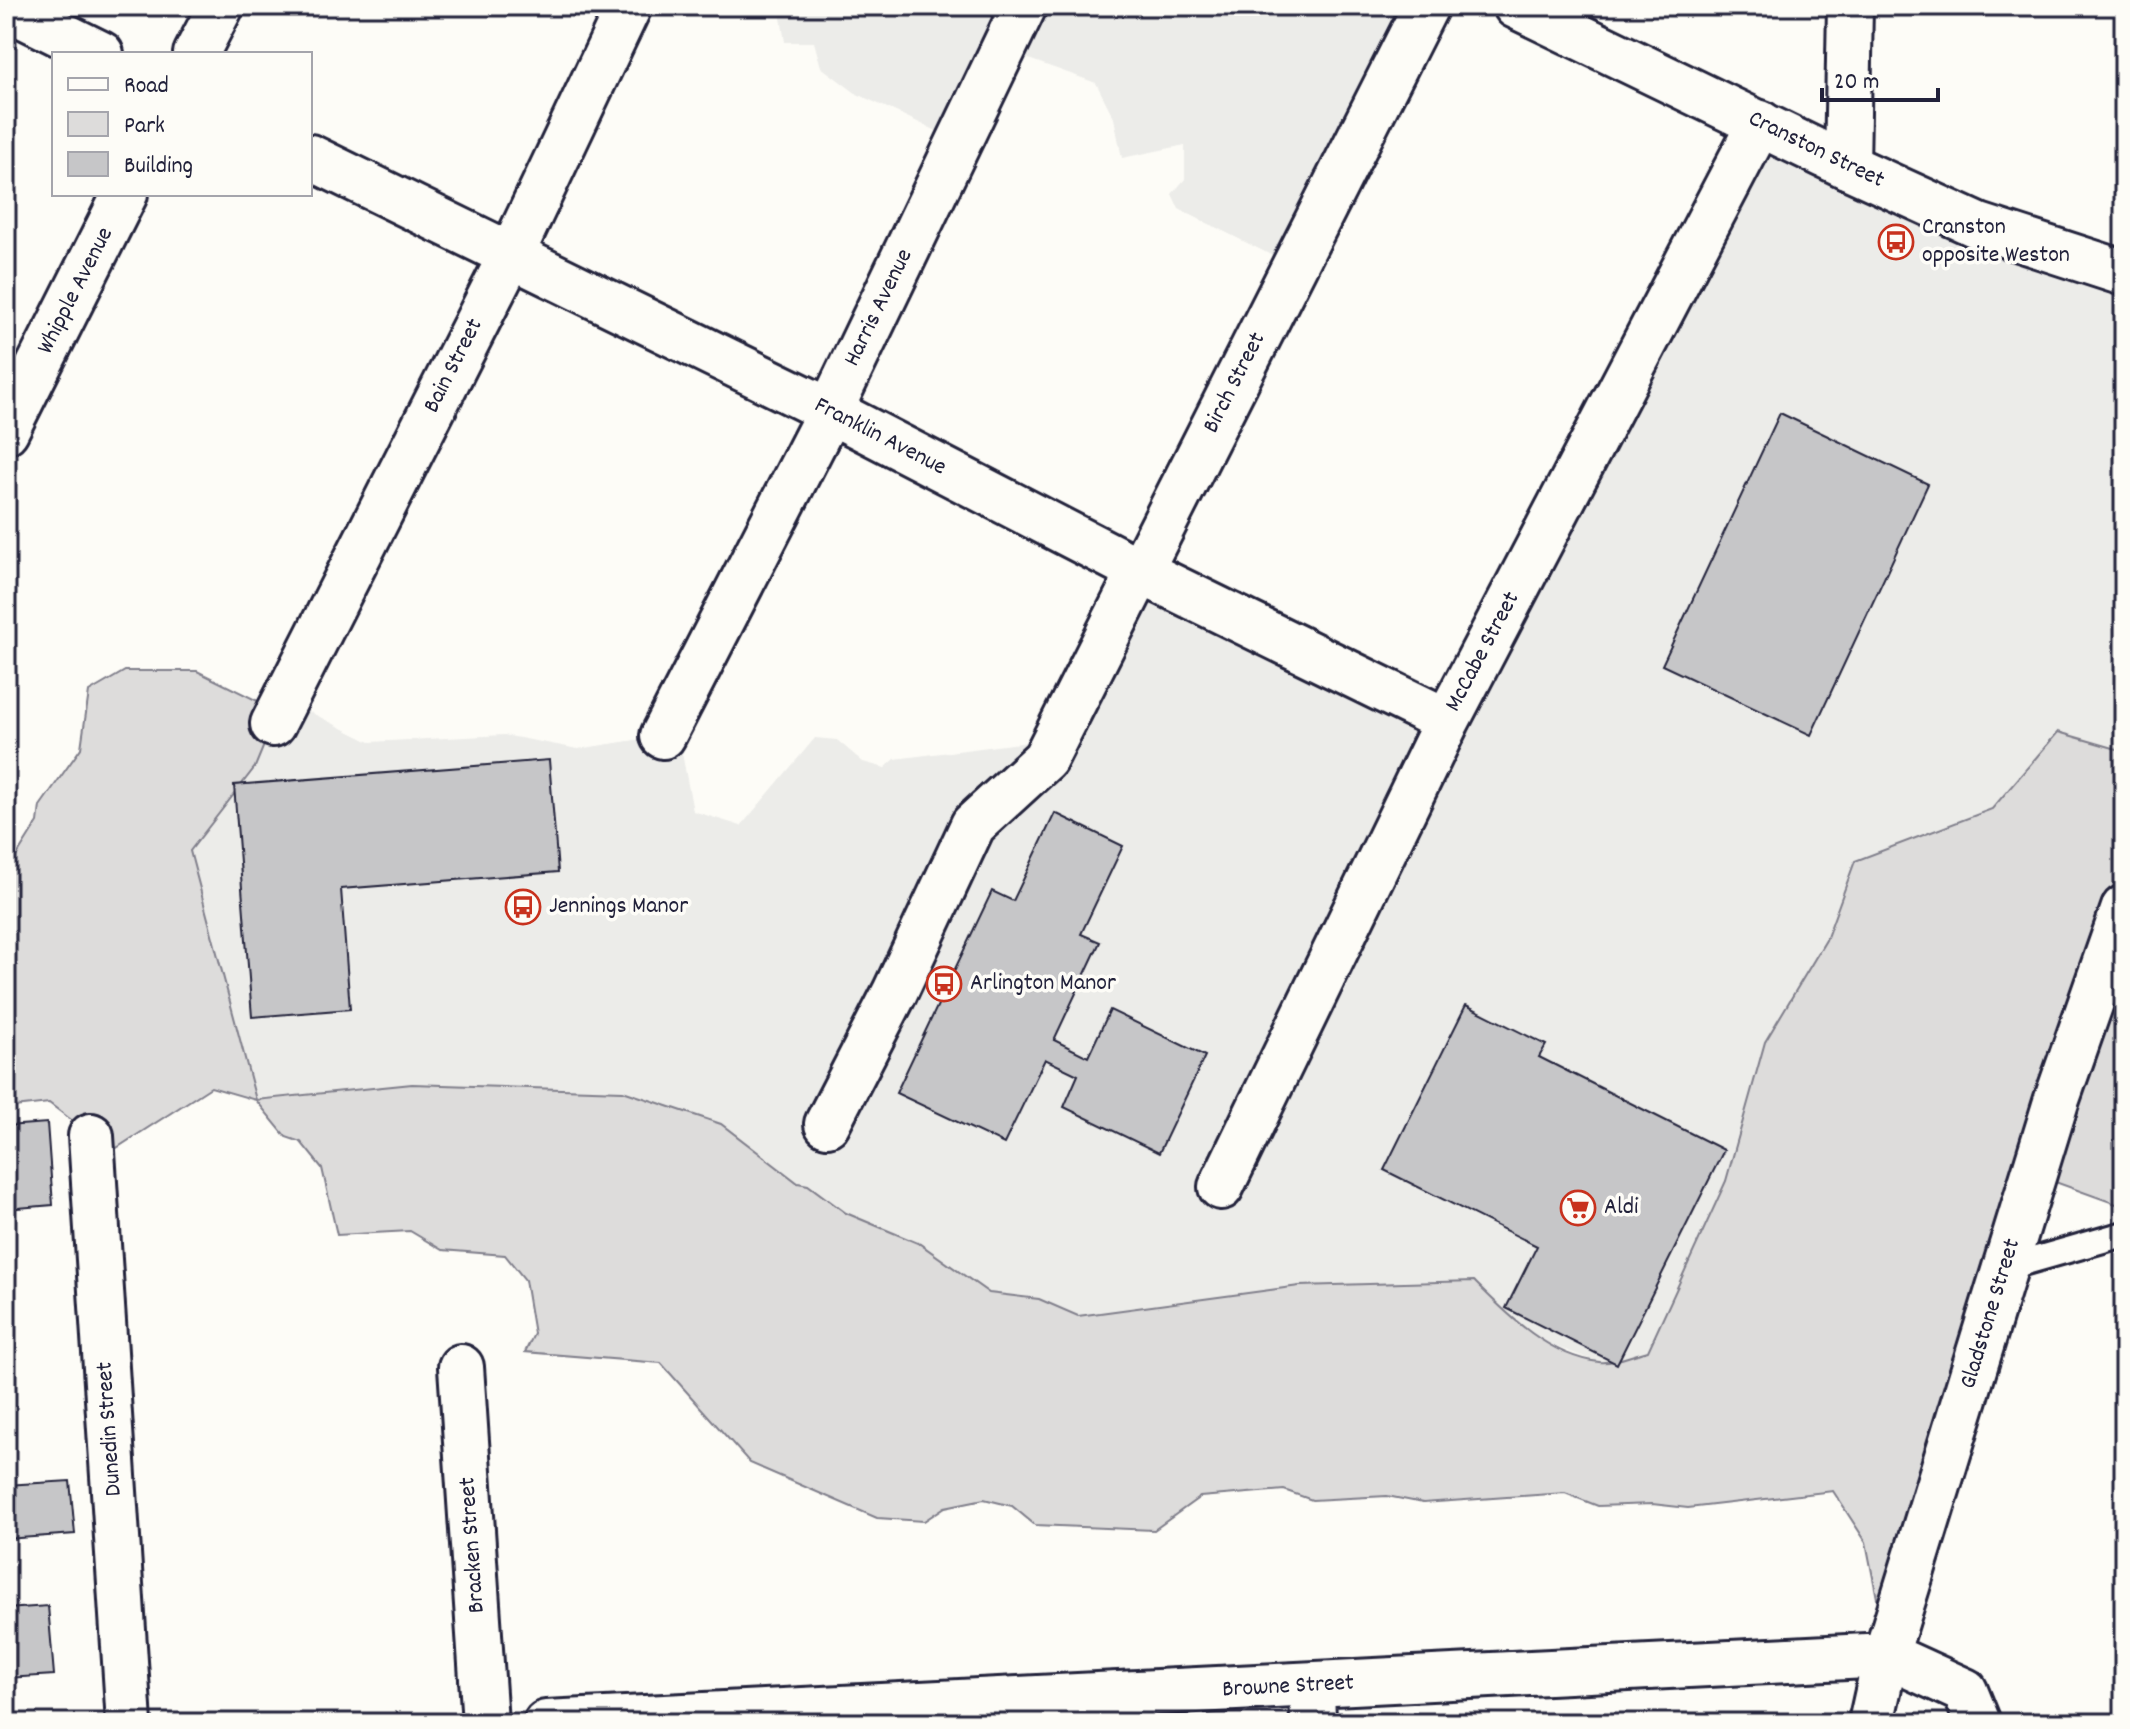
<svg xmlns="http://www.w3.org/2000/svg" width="2130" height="1729" viewBox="0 0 2130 1729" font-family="Dekko,sans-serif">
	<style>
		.built { fill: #ecece9 }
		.green { fill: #dddcdb; stroke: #807f8b; stroke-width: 2 }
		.building { fill: #c6c6c8; stroke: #22223b; stroke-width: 2 }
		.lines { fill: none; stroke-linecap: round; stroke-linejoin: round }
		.service-casing { stroke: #22223b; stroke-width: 30 }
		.minor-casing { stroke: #22223b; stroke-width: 50 }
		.secondary-casing { stroke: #22223b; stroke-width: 50 }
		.service { stroke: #fdfcf7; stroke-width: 24 }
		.minor { stroke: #fdfcf7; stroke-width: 44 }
		.secondary { stroke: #fdfcf7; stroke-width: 44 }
		.labels { text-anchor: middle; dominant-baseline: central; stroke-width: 7; stroke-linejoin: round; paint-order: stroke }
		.street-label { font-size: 24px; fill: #22223b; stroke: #fdfcf7 }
		.poi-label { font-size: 24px; fill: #22223b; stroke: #fdfcf7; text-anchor: start }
	</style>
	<rect width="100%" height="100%" fill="#fdfcf7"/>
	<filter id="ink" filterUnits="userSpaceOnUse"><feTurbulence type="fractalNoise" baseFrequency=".0125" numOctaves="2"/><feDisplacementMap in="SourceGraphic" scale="16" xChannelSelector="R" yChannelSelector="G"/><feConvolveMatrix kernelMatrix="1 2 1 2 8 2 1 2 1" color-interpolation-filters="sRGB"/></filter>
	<g filter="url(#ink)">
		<path class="built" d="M 779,6 L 1423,6 L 1285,262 L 1179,209 L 1172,194 L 1185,179 L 1185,145 L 1122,158 L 1114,118 L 1096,83 L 1006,51 L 950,137 L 857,94 L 821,67 L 814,42 L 785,42 Z
			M 1753,126 L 2124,270 L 2124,751 L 2058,732 L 1992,809 L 1855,861 L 1826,940 L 1765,1042 L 1726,1181 L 1648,1351 L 1600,1363 L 1551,1345 L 1511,1319 L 1474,1281 L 1299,1286 L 1078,1316 L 1039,1299 L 989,1293 L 920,1244 L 846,1213 L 808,1185 L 798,1183 L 721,1124 L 623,1091 L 412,1084 L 256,1100 L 190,851 L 255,767 L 278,711 L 290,702 L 370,742 L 504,735 L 578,749 L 654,737 L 675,716 L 693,811 L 741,826 L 815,738 L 837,740 L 863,762 L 885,768 L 895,759 L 1051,739 L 1135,570 L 1460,712 Z"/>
		<path class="green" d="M 125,671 L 197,671 L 278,711 L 255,767 L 190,851 L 256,1100 L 412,1084 L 623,1091 L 721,1124 L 798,1183 L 808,1185 L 846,1213 L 920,1244 L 989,1293 L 1039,1299 L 1078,1316 L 1299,1286 L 1474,1281 C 1508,1315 1548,1356 1599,1362 C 1613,1364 1634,1354 1648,1351 L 1726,1181 L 1765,1042 L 1826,940 L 1855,861 L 1992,809 L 2058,732 L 2124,751 L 2124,1202 L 2116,1204 L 2036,1175 L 1885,1639 L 1866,1542 L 1833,1491 L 1688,1508 L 1652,1504 L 1598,1506 L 1565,1493 L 1423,1503 L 1387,1496 L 1312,1500 L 1284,1490 L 1200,1497 L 1154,1530 L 1035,1525 L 1012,1506 L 984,1499 L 945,1507 L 924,1521 L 877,1518 L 750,1463 L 661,1363 L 525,1352 L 534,1334 L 525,1280 L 505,1255 L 442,1250 L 410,1231 L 337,1235 L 322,1168 L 301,1142 L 286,1137 L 256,1100 L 211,1087 L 112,1151 L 49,1103 L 6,1108 L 6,866 L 14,860 L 38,822 L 40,806 L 81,748 L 89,692 Z"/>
		<path class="building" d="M 1780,413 L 1928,484 L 1811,735 L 1662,665 Z
			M 549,760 L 558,872 L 341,889 L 350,1009 L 252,1017 L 234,785 Z
			M 1055,813 L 1123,846 L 1081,934 L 1100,942 L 1054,1040 L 1088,1057 L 1110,1010 L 1205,1056 L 1159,1153 L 1064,1107 L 1078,1075 L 1045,1059 L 1004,1144 L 896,1093 L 992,891 L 1013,901 Z
			M 1466,1005 L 1546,1045 L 1539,1057 L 1724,1150 L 1617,1364 L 1506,1308 L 1537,1246 L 1384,1170 Z
			M 47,1123 L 53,1205 L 6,1209 L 6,1126 Z
			M 70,1481 L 75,1534 L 6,1539 L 6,1485 Z
			M 48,1606 L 54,1675 L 7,1678 L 6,1609 Z"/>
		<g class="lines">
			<g class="service-casing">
				<path id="service" d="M 2005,1268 L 2124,1234"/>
			</g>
			<g class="minor-casing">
				<path id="minor" d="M 6,7 L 101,54
					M 196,54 L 221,6
					M 310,157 L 830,411 L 1140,571 L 1447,721
					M 1847,166 L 1850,6
					M 6,431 L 125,194
					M 273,724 L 511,255 L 629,6
					M 663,736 L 830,411 L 1024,6
					M 827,1124 L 895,992 L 973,825 L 1045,759 L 1426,6
					M 91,1136 L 129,1723
					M 1221,1187 L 1447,721 L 1760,123
					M 461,1367 L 485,1723
					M 1312,1685 L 1313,1723
					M 546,1723 L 1886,1655 L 1965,1691 L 1978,1723
					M 1871,1723 L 1886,1655 L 2056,1102 L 2124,908"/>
			</g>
			<g class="secondary-casing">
				<path id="secondary" d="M 1516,6 L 1847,166 L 1979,226 L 2124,273"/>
			</g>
			<use href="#service" class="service"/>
			<use href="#minor" class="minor"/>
			<use href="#secondary" class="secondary"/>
		</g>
	</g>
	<defs>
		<g id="bus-ring" transform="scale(1.8)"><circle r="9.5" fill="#fdfcf7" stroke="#c8321e" stroke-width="1.5"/><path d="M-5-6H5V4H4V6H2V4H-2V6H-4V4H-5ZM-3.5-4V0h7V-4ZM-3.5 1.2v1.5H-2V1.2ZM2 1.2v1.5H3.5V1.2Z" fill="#c8321e"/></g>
		<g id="supermarket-ring" transform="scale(1.8)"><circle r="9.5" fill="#fdfcf7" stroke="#c8321e" stroke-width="1.5"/><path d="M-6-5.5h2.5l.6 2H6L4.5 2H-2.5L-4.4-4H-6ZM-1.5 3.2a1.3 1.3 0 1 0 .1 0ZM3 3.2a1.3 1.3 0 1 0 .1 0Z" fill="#c8321e"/></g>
	</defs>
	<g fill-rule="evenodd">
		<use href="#bus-ring" x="1896" y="242"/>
		<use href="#bus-ring" x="523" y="907"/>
		<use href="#bus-ring" x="944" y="984"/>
		<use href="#supermarket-ring" x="1578" y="1208"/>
	</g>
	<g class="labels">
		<g class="street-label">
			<text transform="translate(1816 150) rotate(26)">Cranston Street</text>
			<text transform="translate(76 291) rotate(-63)">Whipple Avenue</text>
			<text transform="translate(879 308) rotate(-64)">Harris Avenue</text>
			<text transform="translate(454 366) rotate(-63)">Bain Street</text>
			<text transform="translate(1235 383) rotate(-63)">Birch Street</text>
			<text transform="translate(880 437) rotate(27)">Franklin Avenue</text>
			<text transform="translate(1483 652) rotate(-62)">McCabe Street</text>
			<text transform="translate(1991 1314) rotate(-73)">Gladstone Street</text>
			<text transform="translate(110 1429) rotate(-94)">Dunedin Street</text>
			<text transform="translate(473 1545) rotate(-94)">Bracken Street</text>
			<text transform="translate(1288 1687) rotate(-3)">Browne Street</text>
		</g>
		<g class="poi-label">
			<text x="1922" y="228">Cranston<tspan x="1922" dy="28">opposite Weston</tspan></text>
			<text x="549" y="907">Jennings Manor</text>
			<text x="970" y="984">Arlington Manor</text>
			<text x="1604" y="1208">Aldi</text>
		</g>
	</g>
	<rect width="2130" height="1729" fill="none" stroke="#fdfcf7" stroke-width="32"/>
	<rect x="16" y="16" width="2098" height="1697" fill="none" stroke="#22223b" stroke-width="3" filter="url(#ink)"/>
	<rect x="52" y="52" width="260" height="144" fill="#fdfcf7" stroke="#a5a5ac" stroke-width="2"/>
	<rect x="68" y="78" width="40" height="12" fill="#fdfcf7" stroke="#a5a5ac" stroke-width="2"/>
	<text x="124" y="92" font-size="24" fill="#22223b">Road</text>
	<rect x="68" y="112" width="40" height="24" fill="#dddcdb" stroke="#a5a5ac" stroke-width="2"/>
	<text x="124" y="132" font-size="24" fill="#22223b">Park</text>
	<rect x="68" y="152" width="40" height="24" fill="#c6c6c8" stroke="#a5a5ac" stroke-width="2"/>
	<text x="124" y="172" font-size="24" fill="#22223b">Building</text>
	<path d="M1822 88v12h116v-12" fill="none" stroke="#22223b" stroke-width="4"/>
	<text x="1834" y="88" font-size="24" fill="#22223b" stroke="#fdfcf7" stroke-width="6" paint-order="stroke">20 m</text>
</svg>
